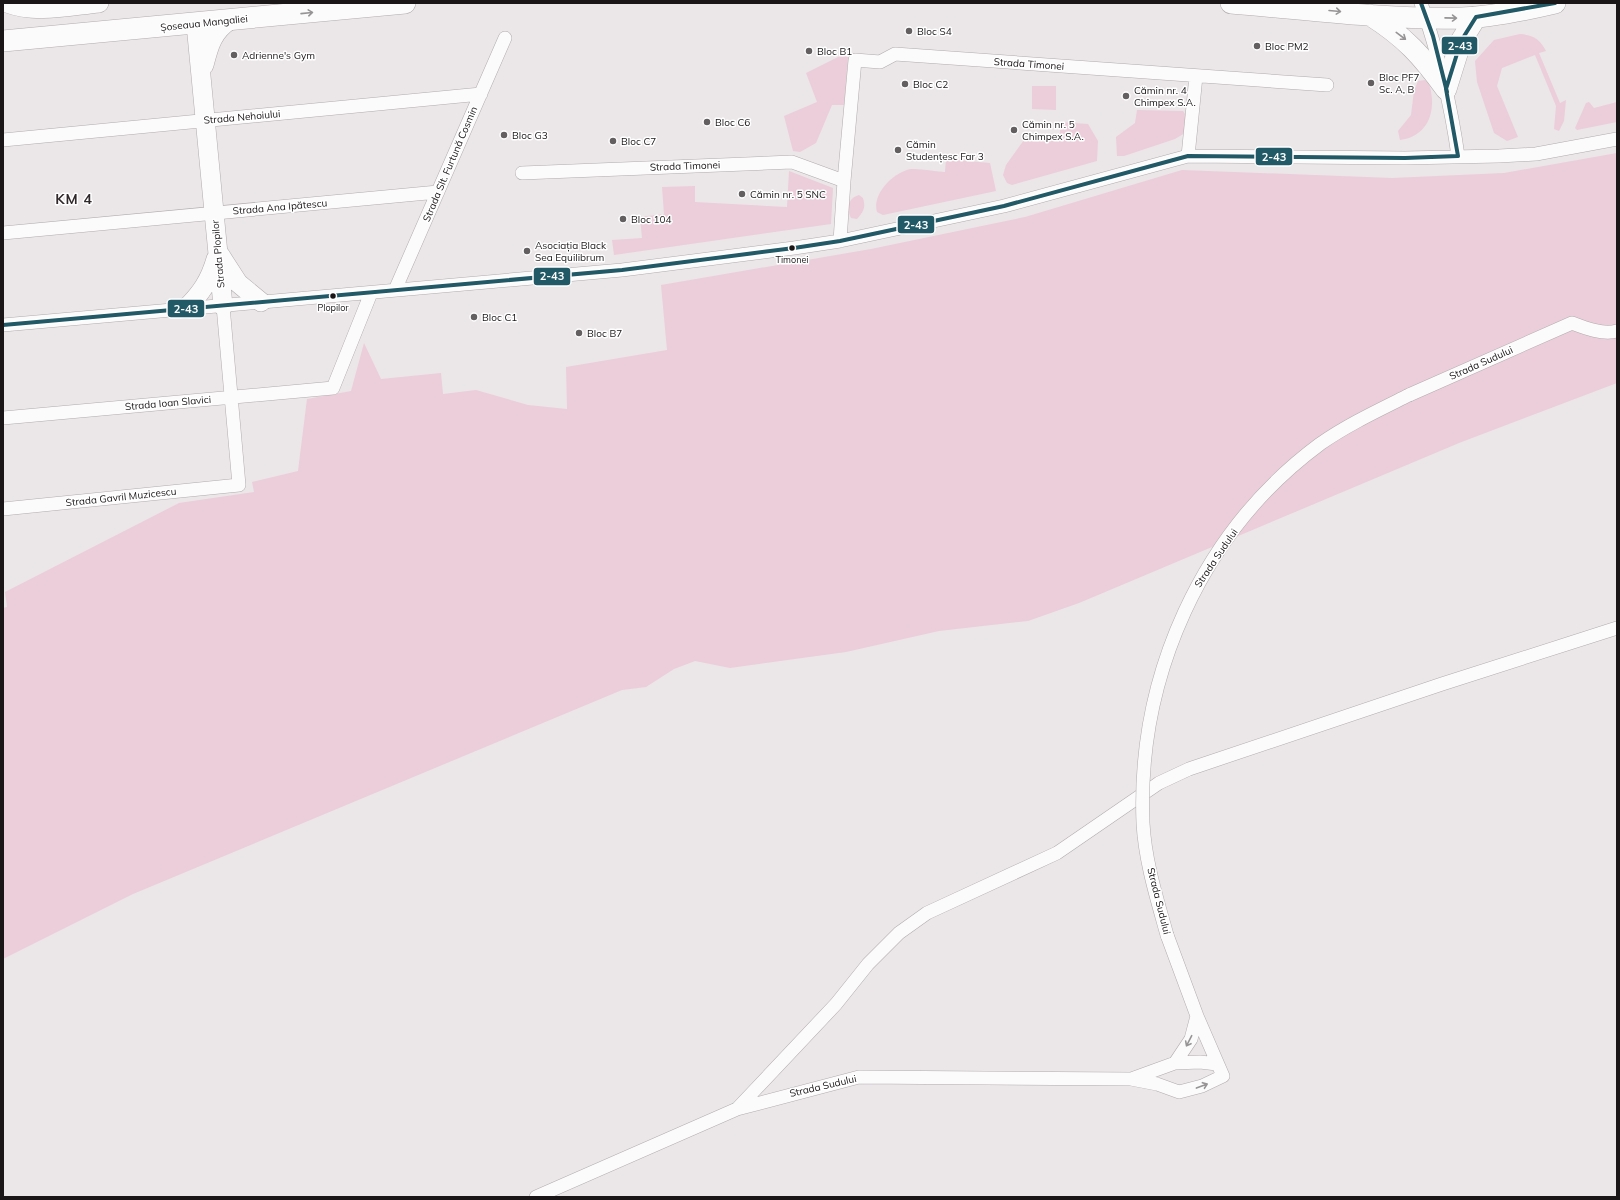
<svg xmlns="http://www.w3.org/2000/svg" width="1620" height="1200" viewBox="0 0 1620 1200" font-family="Mulish,sans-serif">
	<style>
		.green { fill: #eccdda }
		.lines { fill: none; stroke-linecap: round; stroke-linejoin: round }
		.street-casing { stroke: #b1acae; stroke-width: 14 }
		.secondary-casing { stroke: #b1acae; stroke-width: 20 }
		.primary-casing { stroke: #b1acae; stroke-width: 22 }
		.street { stroke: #fcfbfc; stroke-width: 13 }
		.secondary { stroke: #fcfbfc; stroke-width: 19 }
		.primary { stroke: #fcfbfc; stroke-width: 21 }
		.street-bridge-casing { stroke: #b1acae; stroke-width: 14; stroke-linecap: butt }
		.street-bridge { stroke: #fcfbfc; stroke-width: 13 }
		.bus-1-casing { stroke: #fff; stroke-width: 7 }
		.bus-1 { stroke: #215967; stroke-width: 4 }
		.oneway { stroke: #969495 }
		.poi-dot { fill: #635f61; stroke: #fff; stroke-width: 1.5 }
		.bus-dot { fill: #1a1618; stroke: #fff; stroke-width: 1.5 }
		.labels { text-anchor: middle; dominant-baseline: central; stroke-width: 3; stroke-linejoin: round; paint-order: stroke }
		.bus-label { font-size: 9px; fill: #1a1618; stroke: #fff }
		.street-label { font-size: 10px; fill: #1a1618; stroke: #fff }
		.poi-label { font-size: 10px; fill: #1a1618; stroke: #fff; text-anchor: start }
		.district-label { font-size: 14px; font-weight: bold; letter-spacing: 1px; fill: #30282b; stroke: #fff }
		.line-badge { stroke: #fff; stroke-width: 1.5 }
		.badge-label { font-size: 11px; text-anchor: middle; font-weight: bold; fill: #fff }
	</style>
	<rect width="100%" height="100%" fill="#ebe6e8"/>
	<path class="green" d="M 1520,34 C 1533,35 1540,39 1546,51 L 1539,53 L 1560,103 L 1566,100 L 1564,121 L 1559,131 L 1554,129 L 1556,106 L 1535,55 L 1502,68 L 1497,86 L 1518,137 L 1507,141 L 1494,133 L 1477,82 L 1475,61 L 1494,40 Z
		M 840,56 L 848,57 L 844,105 L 832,105 L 816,143 L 800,152 L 793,151 L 784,116 L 817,102 L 806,73 Z
		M 1425,80 C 1431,85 1431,91 1432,99 C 1433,121 1422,137 1400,140 L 1398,131 L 1411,115 L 1414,91 L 1418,81 Z
		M 1032,86 L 1056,86 L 1056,110 L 1032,109 Z
		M 1589,102 L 1594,108 L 1617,102 L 1617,122 L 1577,130 L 1575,128 L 1586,103 Z
		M 1137,110 L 1183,111 L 1185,114 L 1185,133 L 1175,139 L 1124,156 L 1117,156 L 1116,137 L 1135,123 Z
		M 1060,122 L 1088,124 L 1098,141 L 1097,161 L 1012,185 L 1007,183 L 1003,175 L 1006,165 L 1024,140 L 1060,141 Z
		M 1617,153 L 1617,383 L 1459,443 L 1079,603 L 1028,621 L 939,631 L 846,652 L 730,668 L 695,661 L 674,669 L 646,687 L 622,690 L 133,894 L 3,959 L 3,608 L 7,607 L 5,592 L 179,503 L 254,492 L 252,482 L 298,471 L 307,399 L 351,391 L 364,343 L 381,379 L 441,373 L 443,394 L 476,390 L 528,405 L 567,409 L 566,367 L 667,350 L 661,285 L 871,249 L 1025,217 L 1182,170 L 1392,178 L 1504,173 Z
		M 946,159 L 990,163 L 996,191 L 883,215 L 877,212 C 872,195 891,175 907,170 C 914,167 936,172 945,172 Z
		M 789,171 L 833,188 L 831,224 L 614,255 L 612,240 L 642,238 L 640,217 L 664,214 L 662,187 L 695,186 L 695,202 L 787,207 Z
		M 859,195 L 863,198 C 866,208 863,212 857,219 L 851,218 C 846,208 848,198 859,195 Z"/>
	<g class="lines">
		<g class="street-casing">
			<path id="street" d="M 1421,3 C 1438,53 1451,104 1458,156
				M 3,140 L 481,94
				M 1188,156 L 1196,76
				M 522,173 L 792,162 L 844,181 L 840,241
				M 844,181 L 855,60 L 880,62 L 895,54 L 1327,85
				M 3,233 L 438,192
				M 395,290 L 505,38
				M 3,325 L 622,270 L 794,248 L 840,241 L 1004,206 L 1188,156 L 1405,158 L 1499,156 L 1536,154 L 1617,139
				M 1409,395 L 1572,323 C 1585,328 1603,335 1617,331
				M 3,418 L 333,388 L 371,293
				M 3,509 L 239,485 L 223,306
				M 1175,1063 L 1191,1039 L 1197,1016
				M 1131,1079 L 1175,1063 L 1200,1062 L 1217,1064
				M 737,1109 L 836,1004 L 868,964 L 899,933 L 927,913 L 1057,853 L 1159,783 L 1189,769 L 1442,684 L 1617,628
				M 536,1197 L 737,1109 L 859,1077 L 1131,1079 L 1157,1084 L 1179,1092 L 1202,1086 L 1223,1076 L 1197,1016 L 1167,935"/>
		</g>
		<g class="secondary-casing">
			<path id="secondary" d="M 7,3 C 36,14 69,6 99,3
				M 196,24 L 223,306
				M 204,65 C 209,45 213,31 230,20
				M 220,255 L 238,283 L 261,302
				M 185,309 C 201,294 210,280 216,259"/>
		</g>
		<g class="primary-casing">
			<path id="primary" d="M 1231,3 C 1307,9 1385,20 1462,18 C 1493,17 1525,10 1555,3
				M 1370,15 C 1405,37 1422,56 1446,89
				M 3,41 L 405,3
				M 1446,89 L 1461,41 L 1476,17"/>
		</g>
		<use href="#street" class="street"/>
		<use href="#secondary" class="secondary"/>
		<use href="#primary" class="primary"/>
		<g class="street-bridge-casing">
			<path id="street-bridge" d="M 1167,935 C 1157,899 1145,861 1143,823 C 1137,677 1201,532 1320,444 C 1347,425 1379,410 1409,395"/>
		</g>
		<use href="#street-bridge" class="street-bridge"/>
		<g class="bus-1-casing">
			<path id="bus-1" d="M 1421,3 L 1433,36 L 1447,92
				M 1458,156 L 1446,89 L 1461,41 L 1476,17 L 1555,3
				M 3,325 L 622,270 L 794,248 L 840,241 L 1004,206 L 1188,156 L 1405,158 L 1458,156"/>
		</g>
		<use href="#bus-1" class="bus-1"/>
	</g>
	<defs><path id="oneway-shaft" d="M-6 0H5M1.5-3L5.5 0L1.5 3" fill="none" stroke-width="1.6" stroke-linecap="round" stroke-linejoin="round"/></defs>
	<g class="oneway">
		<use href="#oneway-shaft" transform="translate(1335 11) rotate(5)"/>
		<use href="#oneway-shaft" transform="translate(307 13) rotate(-6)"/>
		<use href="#oneway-shaft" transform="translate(1451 18) rotate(1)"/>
		<use href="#oneway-shaft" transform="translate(1401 36) rotate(37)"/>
		<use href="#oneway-shaft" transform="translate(1189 1041) rotate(117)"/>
		<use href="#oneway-shaft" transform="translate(1202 1086) rotate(-20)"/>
	</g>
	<g class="poi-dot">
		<circle cx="909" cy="31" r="4"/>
		<circle cx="1257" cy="46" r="4"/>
		<circle cx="809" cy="51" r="4"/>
		<circle cx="234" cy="55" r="4"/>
		<circle cx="1371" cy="83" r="4"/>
		<circle cx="905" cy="84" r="4"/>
		<circle cx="1126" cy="96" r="4"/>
		<circle cx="707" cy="122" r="4"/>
		<circle cx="1014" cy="130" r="4"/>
		<circle cx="504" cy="135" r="4"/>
		<circle cx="613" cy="141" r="4"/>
		<circle cx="898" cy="150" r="4"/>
		<circle cx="742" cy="194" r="4"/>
		<circle cx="623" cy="219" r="4"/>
		<circle cx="527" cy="251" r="4"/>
		<circle cx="474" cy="317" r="4"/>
		<circle cx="579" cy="333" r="4"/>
	</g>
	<g class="bus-dot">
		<circle cx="792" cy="248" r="3.5"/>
		<circle cx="333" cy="296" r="3.5"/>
	</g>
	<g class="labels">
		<g class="bus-label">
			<text x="792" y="259">Timonei</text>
			<text x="333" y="307">Plopilor</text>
		</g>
		<g class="street-label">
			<text transform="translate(204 23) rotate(-6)">Șoseaua Mangaliei</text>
			<text transform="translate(1029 64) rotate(4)">Strada Timonei</text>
			<text transform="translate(242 117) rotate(-5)">Strada Nehoiului</text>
			<text transform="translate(450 164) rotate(-67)">Strada Slt. Furtună Cosmin</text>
			<text transform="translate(685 166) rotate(-2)">Strada Timonei</text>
			<text transform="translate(280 207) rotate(-5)">Strada Ana Ipătescu</text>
			<text transform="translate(218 254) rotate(-95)">Strada Plopilor</text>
			<text transform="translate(1481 363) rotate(-24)">Strada Sudului</text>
			<text transform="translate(168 403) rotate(-5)">Strada Ioan Slavici</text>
			<text transform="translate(121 497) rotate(-6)">Strada Gavril Muzicescu</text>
			<text transform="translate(1216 558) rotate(-56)">Strada Sudului</text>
			<text transform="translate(1159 901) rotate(76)">Strada Sudului</text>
			<text transform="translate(823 1086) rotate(-13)">Strada Sudului</text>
		</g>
		<g class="poi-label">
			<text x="917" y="31">Bloc S4</text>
			<text x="1265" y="46">Bloc PM2</text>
			<text x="817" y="51">Bloc B1</text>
			<text x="242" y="55">Adrienne's Gym</text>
			<text x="1379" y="77">Bloc PF7<tspan x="1379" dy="12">Sc. A, B</tspan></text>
			<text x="913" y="84">Bloc C2</text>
			<text x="1134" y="90">Cămin nr. 4<tspan x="1134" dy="12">Chimpex S.A.</tspan></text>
			<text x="715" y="122">Bloc C6</text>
			<text x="1022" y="124">Cămin nr. 5<tspan x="1022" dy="12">Chimpex S.A.</tspan></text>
			<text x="512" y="135">Bloc G3</text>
			<text x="621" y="141">Bloc C7</text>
			<text x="906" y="144">Cămin<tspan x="906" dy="12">Studențesc Far 3</tspan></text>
			<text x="750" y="194">Cămin nr. 5 SNC</text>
			<text x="631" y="219">Bloc 104</text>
			<text x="535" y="245">Asociația Black<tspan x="535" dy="12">Sea Equilibrum</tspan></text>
			<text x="482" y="317">Bloc C1</text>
			<text x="587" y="333">Bloc B7</text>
		</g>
		<g class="district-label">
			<text x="74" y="199">KM 4</text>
		</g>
	</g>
	<g class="line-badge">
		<rect x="1441" y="36" width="37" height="19" rx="4" fill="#215967"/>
		<rect x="1255" y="147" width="38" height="19" rx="4" fill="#215967"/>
		<rect x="897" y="215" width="38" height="19" rx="4" fill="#215967"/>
		<rect x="533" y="267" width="38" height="19" rx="4" fill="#215967"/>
		<rect x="167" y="299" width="38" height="19" rx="4" fill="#215967"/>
	</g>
	<g class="badge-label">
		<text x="1460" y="50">2-43</text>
		<text x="1274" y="161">2-43</text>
		<text x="916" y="229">2-43</text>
		<text x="552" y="280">2-43</text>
		<text x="186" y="313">2-43</text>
	</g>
	<rect width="1620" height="1200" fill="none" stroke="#1a1618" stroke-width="8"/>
</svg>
